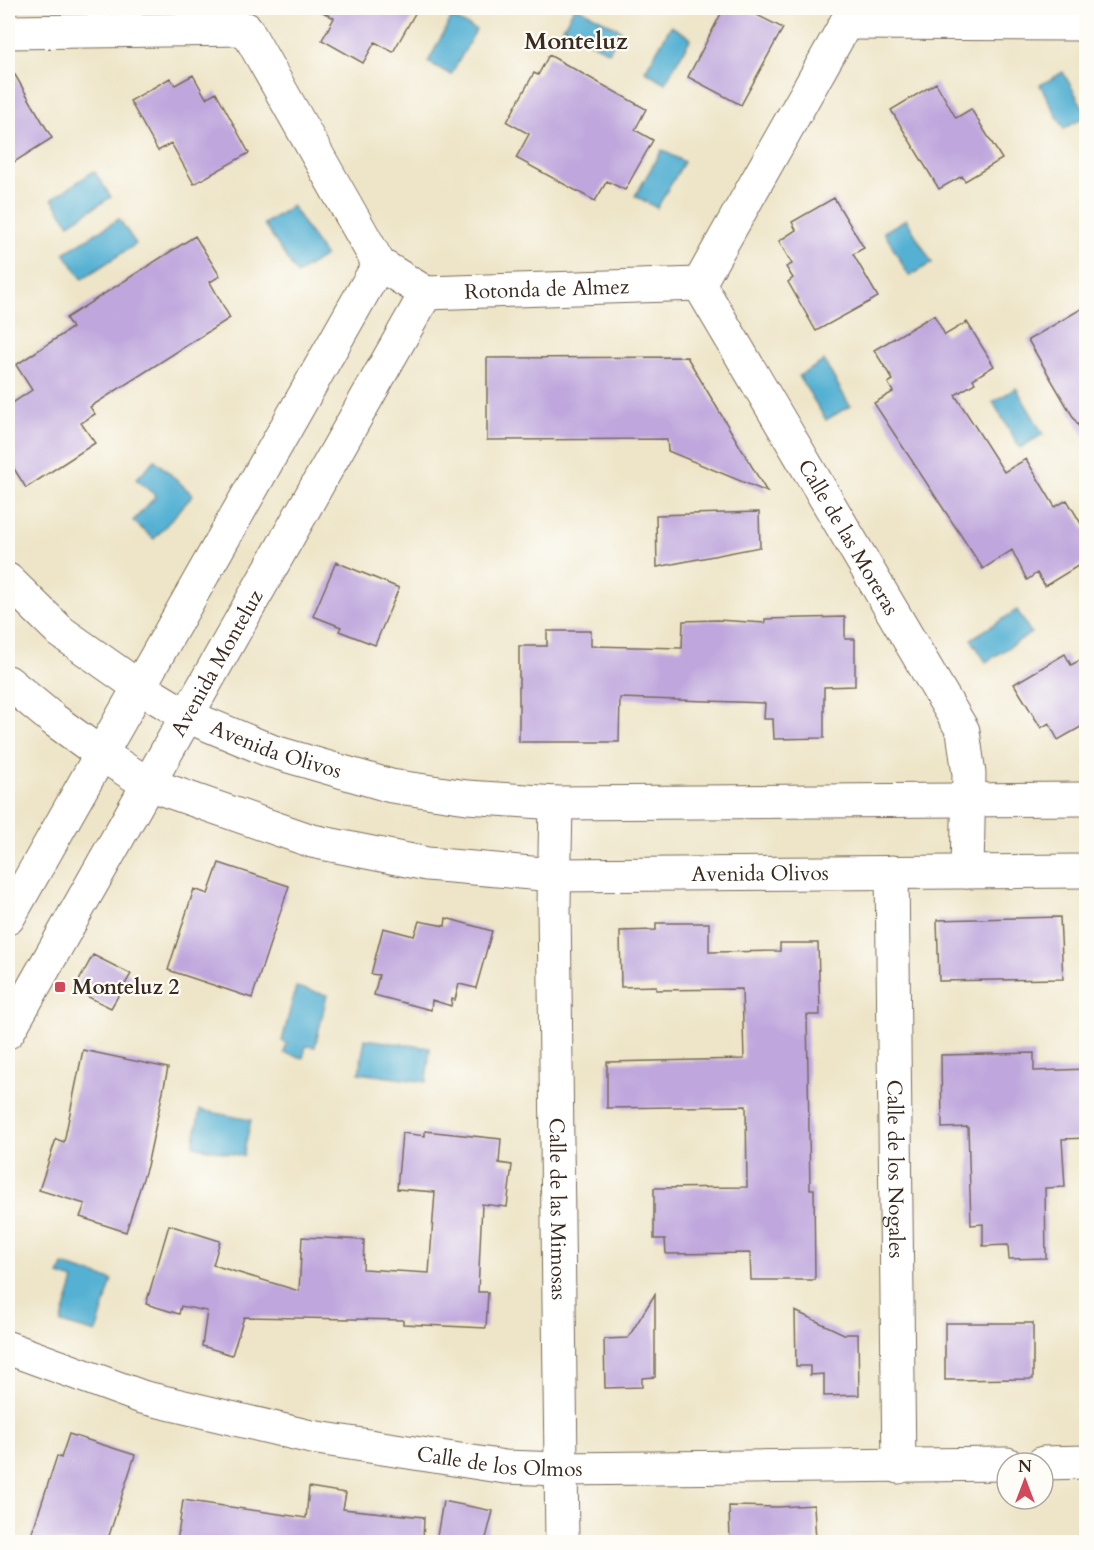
<svg xmlns="http://www.w3.org/2000/svg" width="1094" height="1550" viewBox="0 0 1094 1550" font-family="Cardo,serif">
	<style>
		.water { fill: #55b1d3; stroke: #486e78; stroke-width: 1.5 }
		.building { fill: #bfa7dd }
		.lines { fill: none; stroke-linecap: round; stroke-linejoin: round }
		.minor-casing { stroke: #7a6b5a; stroke-width: 35 }
		.minor { stroke: #fff; stroke-width: 33 }
		.poi-dot { fill: #d1495b; stroke: #fdfcf7; stroke-width: 2 }
		.labels { text-anchor: middle; dominant-baseline: central; stroke-width: 4.5; stroke-linejoin: round; paint-order: stroke }
		.street-label { font-size: 21px; fill: #3b2a1e; stroke: #fdfcf7 }
		.poi-label { font-size: 21px; font-weight: bold; fill: #3b2a1e; stroke: #fdfcf7; text-anchor: start }
		.quarter-label { font-size: 24px; font-weight: bold; fill: #3b2a1e; stroke: #fdfcf7 }
	</style>
	<rect width="100%" height="100%" fill="#fdfcf7"/>
	<filter id="ink" filterUnits="userSpaceOnUse"><feTurbulence type="fractalNoise" baseFrequency=".0167" numOctaves="2"/><feDisplacementMap in="SourceGraphic" scale="12" xChannelSelector="R" yChannelSelector="G"/><feConvolveMatrix kernelMatrix="1 2 1 2 8 2 1 2 1" color-interpolation-filters="sRGB"/></filter>
	<filter id="wash" filterUnits="userSpaceOnUse"><feTurbulence type="fractalNoise" baseFrequency=".008" numOctaves="4" result="noise"/><feDisplacementMap in="SourceGraphic" scale="24" xChannelSelector="R" yChannelSelector="G"/><feGaussianBlur stdDeviation="1.35" result="paint"/><feColorMatrix in="noise" values="0 0 0 0 0 0 0 0 0 0 0 0 0 0 0 0 0 1.4 0 .05"/><feComposite in="paint" operator="in"/></filter>
	<g filter="url(#wash)">
		<rect width="100%" height="100%" fill="#eee5c8"/>
		<path class="water" d="M 574,8 L 579,8 L 621,30 L 609,52 L 563,28 Z
			M 452,17 L 476,30 L 451,75 L 428,62 Z
			M 671,26 L 691,38 L 665,83 L 645,71 Z
			M 1063,72 L 1086,113 L 1086,116 L 1064,129 L 1040,85 Z
			M 662,150 L 684,162 L 657,208 L 635,196 Z
			M 94,171 L 111,197 L 69,224 L 52,199 Z
			M 292,206 L 325,256 L 297,274 L 264,224 Z
			M 119,219 L 136,244 L 82,279 L 64,253 Z
			M 906,219 L 932,263 L 909,276 L 884,232 Z
			M 824,361 L 850,406 L 826,420 L 799,376 Z
			M 1016,388 L 1043,434 L 1020,448 L 993,402 Z
			M 155,460 L 193,495 L 154,539 L 133,521 L 156,496 L 136,479 Z
			M 1017,610 L 1031,633 L 986,662 L 971,639 Z
			M 296,987 L 327,995 L 315,1047 L 306,1046 L 303,1058 L 284,1053 L 287,1043 L 282,1041 Z
			M 365,1039 L 430,1048 L 426,1082 L 359,1073 Z
			M 200,1110 L 251,1120 L 243,1156 L 193,1146 Z
			M 63,1265 L 112,1280 L 96,1333 L 61,1323 L 74,1280 L 59,1275 Z"/>
		<g id="blocks">
			<path class="building" d="M 315,8 L 418,8 L 393,52 L 375,42 L 363,63 L 322,40 L 334,18 Z
				M 724,8 L 743,8 L 783,28 L 741,105 L 688,77 Z
				M 549,55 L 646,109 L 635,130 L 653,140 L 625,190 L 607,181 L 595,201 L 516,158 L 529,134 L 507,122 L 534,73 L 538,75 Z
				M 8,63 L 52,138 L 8,166 Z
				M 193,75 L 206,98 L 216,92 L 249,153 L 194,184 L 171,143 L 158,151 L 130,101 L 170,78 L 175,85 Z
				M 936,83 L 956,118 L 971,109 L 1002,159 L 965,181 L 962,176 L 939,189 L 891,110 Z
				M 834,198 L 864,248 L 853,254 L 878,297 L 816,331 L 788,282 L 793,278 L 786,267 L 792,264 L 779,241 L 796,230 L 792,222 Z
				M 195,236 L 220,276 L 210,282 L 230,318 L 90,407 L 95,414 L 81,423 L 95,443 L 26,488 L 8,459 L 8,406 L 32,390 L 16,365 L 72,328 L 66,318 Z
				M 1086,306 L 1086,439 L 1028,340 Z
				M 934,315 L 945,335 L 967,322 L 994,366 L 973,379 L 975,383 L 955,395 L 1004,472 L 1026,459 L 1055,507 L 1067,500 L 1086,532 L 1086,561 L 1045,586 L 1037,573 L 1027,580 L 1012,550 L 983,569 L 874,403 L 893,392 L 888,383 L 893,380 L 874,350 Z
				M 687,357 L 767,492 L 668,451 L 667,439 L 487,440 L 487,358 Z
				M 759,512 L 760,547 L 657,567 L 656,515 Z
				M 336,562 L 399,588 L 375,645 L 339,631 L 341,627 L 313,616 Z
				M 845,617 L 845,639 L 855,639 L 855,686 L 824,687 L 824,738 L 774,739 L 773,719 L 764,719 L 765,703 L 620,698 L 619,742 L 519,742 L 519,646 L 547,646 L 547,631 L 591,631 L 591,646 L 682,648 L 683,621 L 717,620 L 765,623 L 765,619 Z
				M 1065,654 L 1071,665 L 1086,657 L 1086,724 L 1058,740 L 1049,723 L 1041,728 L 1014,684 Z
				M 219,863 L 289,886 L 252,998 L 168,970 L 194,889 L 208,894 Z
				M 1060,917 L 1063,979 L 939,981 L 937,920 Z
				M 446,918 L 492,931 L 476,988 L 459,984 L 455,1000 L 452,999 L 451,1006 L 432,1000 L 431,1010 L 374,995 L 379,975 L 371,974 L 383,928 L 414,936 L 419,921 L 445,926 Z
				M 656,923 L 709,923 L 709,952 L 780,951 L 780,943 L 818,943 L 820,1015 L 807,1015 L 810,1189 L 814,1189 L 815,1280 L 751,1280 L 750,1253 L 666,1254 L 665,1239 L 654,1239 L 654,1188 L 747,1187 L 746,1106 L 607,1108 L 607,1062 L 744,1059 L 742,989 L 656,990 L 656,986 L 621,987 L 620,931 L 656,930 Z
				M 93,955 L 131,974 L 111,1008 L 74,990 Z
				M 83,1050 L 168,1068 L 147,1166 L 126,1232 L 80,1217 L 85,1204 L 39,1190 L 56,1139 L 64,1142 Z
				M 1034,1053 L 1034,1071 L 1086,1069 L 1086,1138 L 1062,1139 L 1065,1187 L 1045,1188 L 1046,1258 L 1009,1259 L 1008,1245 L 983,1246 L 983,1224 L 971,1225 L 968,1127 L 942,1128 L 941,1055 Z
				M 425,1131 L 501,1139 L 499,1163 L 512,1165 L 507,1207 L 482,1204 L 478,1292 L 488,1292 L 486,1328 L 403,1324 L 403,1320 L 244,1317 L 232,1355 L 202,1346 L 207,1311 L 181,1306 L 179,1314 L 146,1304 L 169,1225 L 220,1241 L 213,1265 L 299,1291 L 302,1237 L 364,1240 L 363,1269 L 429,1273 L 435,1192 L 397,1189 L 402,1133 L 425,1136 Z
				M 655,1294 L 655,1377 L 642,1378 L 642,1387 L 605,1388 L 604,1339 L 628,1338 Z
				M 795,1311 L 844,1334 L 858,1334 L 859,1395 L 824,1396 L 824,1374 L 810,1375 L 810,1366 L 796,1366 Z
				M 945,1323 L 1033,1323 L 1033,1379 L 945,1380 Z
				M 69,1434 L 135,1455 L 107,1542 L 29,1542 L 57,1456 L 61,1458 Z
				M 309,1487 L 346,1493 L 343,1509 L 424,1517 L 423,1542 L 177,1542 L 183,1500 L 306,1518 Z
				M 443,1501 L 493,1511 L 485,1542 L 436,1542 Z
				M 814,1505 L 816,1542 L 730,1542 L 729,1506 L 778,1507 Z"/>
		</g>
	</g>
	<g filter="url(#ink)">
		<use href="#blocks" fill-opacity="0" stroke="#7a6b5a" stroke-width="1.5"/>
		<g class="lines">
			<g class="minor-casing">
				<g id="minor">
					<path d="M 846,23 L 1086,24"/>
					<path id="s1" d="M 246,29 L 379,264 L 426,293 L 699,284"/>
					<path d="M 8,32 L 246,29"/>
					<path id="s2" d="M 699,284 L 963,731 L 969,774 L 967,872"/>
					<path d="M 699,284 L 846,23"/>
					<path id="s3" d="M 8,580 L 61,632 L 139,687 L 187,716 L 271,751 L 391,786 L 467,797 L 556,803 L 1086,799"/>
					<path id="s4" d="M 8,682 L 54,720 L 101,754 L 148,784 L 312,841 L 427,864 L 554,875 L 1086,871"/>
					<path id="s5" d="M 556,803 L 554,905 L 562,1542"/>
					<path id="s6" d="M 892,872 L 899,1467"/>
					<path d="M 8,918 L 379,264"/>
					<path id="s7" d="M 8,1032 L 426,293"/>
					<path id="s8" d="M 8,1348 L 142,1397 L 311,1437 L 505,1467 L 561,1469 L 1007,1464"/>
					<path d="M 1043,1463 L 1086,1462"/>
				</g>
			</g>
			<use href="#minor" class="minor"/>
		</g>
	</g>
	<rect class="poi-dot" x="54" y="981" width="12" height="12" rx="3"/>
	<g class="labels">
		<g class="street-label">
			<text stroke="none"><textPath href="#s1" startOffset="446">Rotonda de Almez</textPath></text>
			<text stroke="none"><textPath href="#s2" startOffset="294">Calle de las Moreras</textPath></text>
			<text stroke="none"><textPath href="#s7" startOffset="424">Avenida Monteluz</textPath></text>
			<text stroke="none"><textPath href="#s3" startOffset="321">Avenida Olivos</textPath></text>
			<text stroke="none"><textPath href="#s4" startOffset="798">Avenida Olivos</textPath></text>
			<text stroke="none"><textPath href="#s6" startOffset="297">Calle de los Nogales</textPath></text>
			<text stroke="none"><textPath href="#s5" startOffset="406">Calle de las Mimosas</textPath></text>
			<text stroke="none"><textPath href="#s8" startOffset="507">Calle de los Olmos</textPath></text>
		</g>
		<g class="poi-label">
			<text x="72" y="987">Monteluz 2</text>
		</g>
		<g class="quarter-label">
			<text x="576" y="41">Monteluz</text>
		</g>
	</g>
	<rect width="1094" height="1550" fill="none" stroke="#fdfcf7" stroke-width="30"/>
	<g transform="translate(1025 1481)"><circle r="28" fill="#fdfcf7" stroke="#afa8a0" stroke-width="1.5"/>
	<path d="M0-4.5L10 22L0 15L-10 22Z" fill="#d1495b"/>
	<text y="-9" font-size="16" font-weight="bold" text-anchor="middle" fill="#3b2a1e">N</text>
	</g>
</svg>
